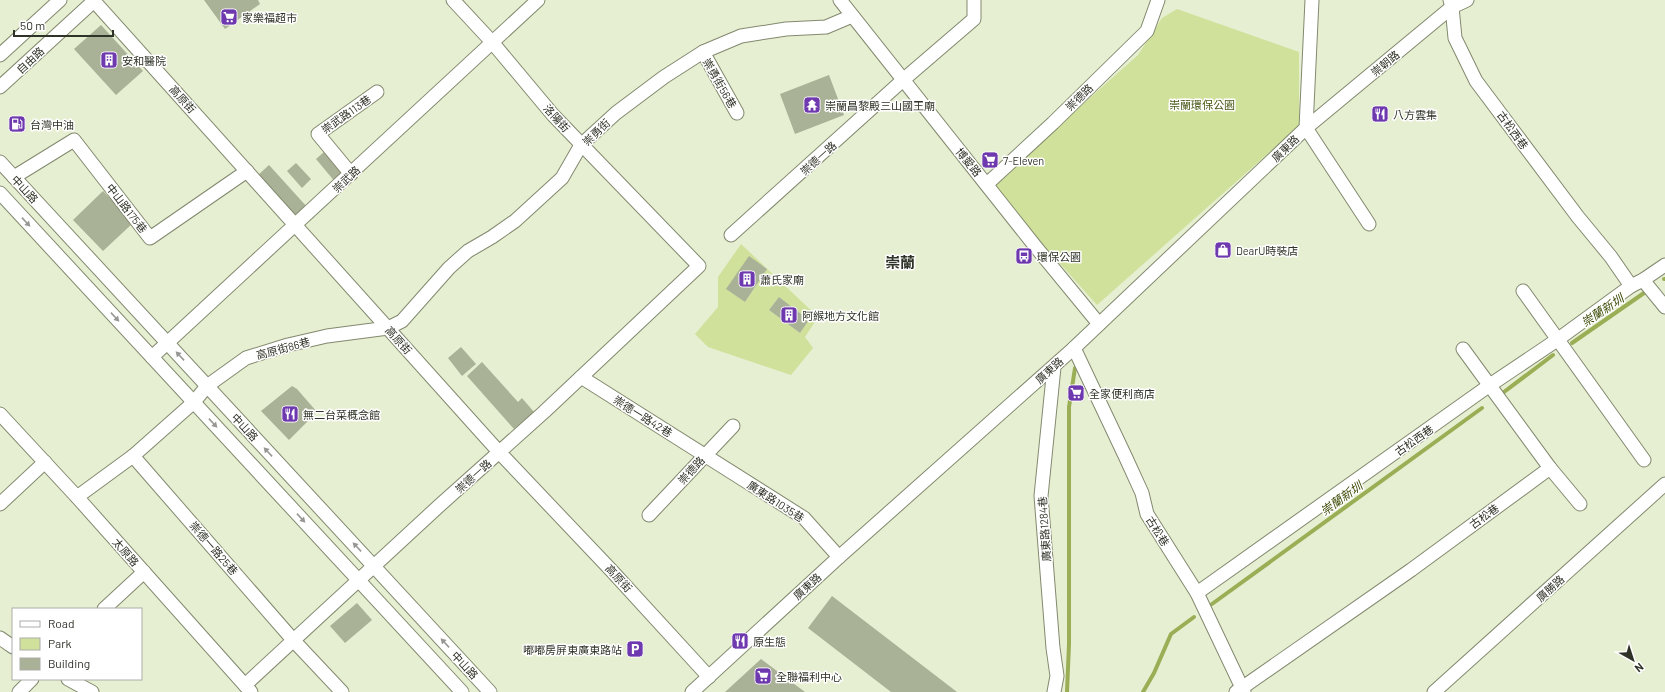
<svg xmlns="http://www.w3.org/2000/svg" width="1665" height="692" font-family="Barlow,'Noto Sans TC',sans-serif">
  <rect width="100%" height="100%" fill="#e6efd1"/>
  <g fill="#cfe19a" fill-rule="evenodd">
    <path d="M1177,9L1299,52V126L1097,305L991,186L1138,55L1162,18Z"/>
    <path d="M741,244L818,317L805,337L813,348L791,375L708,347L695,334L718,307V277ZM749,257L767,269L745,302L727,289ZM779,297L809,320L800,333L769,310Z"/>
  </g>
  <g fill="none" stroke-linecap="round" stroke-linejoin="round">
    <g stroke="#99ae55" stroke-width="4">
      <path d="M1664,279H1665"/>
      <path d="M1572,343L1644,293"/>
      <path d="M1500,395L1553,355"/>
      <path d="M1212,604L1482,408"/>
      <path d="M1067,692L1069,644V407L1075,368"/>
      <path d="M1143,692L1154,673L1171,634L1194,617"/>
    </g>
  </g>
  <g fill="#a9b196">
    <path d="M204,0H258L260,4L225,29Z"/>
    <path d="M101,25L143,71L116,95L74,49Z"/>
    <path d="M829,75L844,115L795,134L780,94Z"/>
    <path d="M324,152L345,175L336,183L316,159Z"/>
    <path d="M296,163L311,179L302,188L287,171Z"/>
    <path d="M269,165L308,208L295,220L256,177Z"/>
    <path d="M103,191L133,223L103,251L73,220Z"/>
    <path d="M749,256L767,269L745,302L726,289Z"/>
    <path d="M779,297L809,320L800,333L769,310Z"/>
    <path d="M461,347L476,364L462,376L448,358Z"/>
    <path d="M482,362L518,402L522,398L534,412L514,429L467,376Z"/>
    <path d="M292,386L297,389L317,412L289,440L261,411Z"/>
    <path d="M832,596L957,692H891L808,628Z"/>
    <path d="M357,603L372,620L345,643L330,626Z"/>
    <path d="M761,659L805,692H725Z"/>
  </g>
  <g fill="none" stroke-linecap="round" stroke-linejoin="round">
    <g stroke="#82896f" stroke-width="15">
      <g id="minor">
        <path d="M93,0L499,452L611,570L709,677"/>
        <path d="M840,0L1035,246L1099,324"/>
        <path d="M1450,0L1452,7L1455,38L1476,81L1578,217L1611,257L1631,286"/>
        <path d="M703,52L737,113"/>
        <path d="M0,55L60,0"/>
        <path d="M0,87L95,0"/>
        <path d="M0,162L490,692"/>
        <path d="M351,174L318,134L377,92"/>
        <path d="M14,177L74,140L150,238L247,171"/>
        <path d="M987,184L1053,123L1147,31L1158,0"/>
        <path d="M0,193L462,692"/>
        <path d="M1369,224L1306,128L1452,7L1467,0"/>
        <path d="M731,235L903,80L974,19V0"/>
        <path d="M1643,280L1665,307"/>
        <path d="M1523,291L1644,460"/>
        <path d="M1074,348L1126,458L1142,493L1147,514L1197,593L1244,692"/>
        <path d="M1463,349L1550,468L1580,504"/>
        <path d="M152,357L538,0"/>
        <path d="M1054,367L1041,496L1053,648L1057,676L1054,692"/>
        <path d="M581,377L804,518L839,557"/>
        <path d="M0,414L77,497L251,692"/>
        <path d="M133,456L294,641L342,692"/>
        <path d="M77,497L133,456L194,402L207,386L246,358L288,345L327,336L388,328L402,321L449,268L468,251L492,237L515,221L562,178L581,145L616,113L664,77L703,52L741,36L786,29L826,27L852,16"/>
        <path d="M0,504L45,462"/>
        <path d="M649,515L733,426"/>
        <path d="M1197,593L1490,385L1557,340L1631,286L1643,280L1665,265"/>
        <path d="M104,609L144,572"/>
        <path d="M0,638L13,647"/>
        <path d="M68,679L92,692"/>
        <path d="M245,685L440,505L544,412L699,266L553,115L492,42L453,0"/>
        <path d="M19,692L32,679"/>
        <path d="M692,692L839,557L1074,348L1306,128L1312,0"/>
        <path d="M1236,692L1411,570L1550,468"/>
        <path d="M1434,692L1665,484"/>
      </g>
    </g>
    <use href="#minor" stroke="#fff" stroke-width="13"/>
  </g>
  <defs><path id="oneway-solid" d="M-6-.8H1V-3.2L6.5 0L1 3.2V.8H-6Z"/></defs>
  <g fill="#979893">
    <use href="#oneway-solid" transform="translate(26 222) rotate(47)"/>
    <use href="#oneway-solid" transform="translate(115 317) rotate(47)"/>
    <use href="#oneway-solid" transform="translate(180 356) rotate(-133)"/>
    <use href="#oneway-solid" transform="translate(213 423) rotate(47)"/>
    <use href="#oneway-solid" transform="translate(268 452) rotate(-133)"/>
    <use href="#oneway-solid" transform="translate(301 518) rotate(47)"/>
    <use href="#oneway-solid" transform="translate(357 547) rotate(-133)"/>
    <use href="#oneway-solid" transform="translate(445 643) rotate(-133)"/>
  </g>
  <defs>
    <g id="supermarket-square" transform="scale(0.9)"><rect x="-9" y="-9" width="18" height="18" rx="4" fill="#6e38ae" stroke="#fff"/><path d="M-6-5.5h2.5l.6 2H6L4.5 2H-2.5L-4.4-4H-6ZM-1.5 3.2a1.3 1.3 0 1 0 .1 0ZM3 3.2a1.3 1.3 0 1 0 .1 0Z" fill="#fff"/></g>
    <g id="building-square" transform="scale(0.9)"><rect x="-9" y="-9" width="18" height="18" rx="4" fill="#6e38ae" stroke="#fff"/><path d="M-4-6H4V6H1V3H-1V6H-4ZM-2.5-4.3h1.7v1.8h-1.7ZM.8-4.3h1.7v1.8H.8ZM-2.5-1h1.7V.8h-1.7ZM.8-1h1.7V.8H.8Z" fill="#fff"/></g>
    <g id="temple-square" transform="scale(0.9)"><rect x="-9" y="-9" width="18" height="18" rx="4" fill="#6e38ae" stroke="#fff"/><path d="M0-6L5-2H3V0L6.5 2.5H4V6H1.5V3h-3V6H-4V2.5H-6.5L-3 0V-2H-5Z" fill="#fff"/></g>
    <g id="restaurant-square" transform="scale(0.9)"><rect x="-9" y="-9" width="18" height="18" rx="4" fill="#6e38ae" stroke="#fff"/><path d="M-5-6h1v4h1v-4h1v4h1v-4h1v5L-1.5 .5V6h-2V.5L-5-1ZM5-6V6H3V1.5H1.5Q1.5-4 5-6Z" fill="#fff"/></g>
    <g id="fuel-square" transform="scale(0.9)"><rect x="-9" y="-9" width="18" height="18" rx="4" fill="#6e38ae" stroke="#fff"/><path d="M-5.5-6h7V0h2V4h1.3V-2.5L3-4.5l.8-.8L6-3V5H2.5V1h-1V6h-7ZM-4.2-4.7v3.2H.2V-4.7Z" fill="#fff"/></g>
    <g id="shop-square" transform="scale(0.9)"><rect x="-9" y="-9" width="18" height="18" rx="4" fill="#6e38ae" stroke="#fff"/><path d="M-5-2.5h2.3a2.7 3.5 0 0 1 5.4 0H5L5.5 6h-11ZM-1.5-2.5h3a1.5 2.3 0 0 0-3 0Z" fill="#fff"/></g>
    <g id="bus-square" transform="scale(0.9)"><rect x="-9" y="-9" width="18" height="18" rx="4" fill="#6e38ae" stroke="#fff"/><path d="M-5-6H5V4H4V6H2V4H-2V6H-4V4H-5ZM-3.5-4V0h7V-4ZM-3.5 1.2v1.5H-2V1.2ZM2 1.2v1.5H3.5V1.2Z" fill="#fff"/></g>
    <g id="parking-square" transform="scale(0.9)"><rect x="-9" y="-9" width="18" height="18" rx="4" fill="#6e38ae" stroke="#fff"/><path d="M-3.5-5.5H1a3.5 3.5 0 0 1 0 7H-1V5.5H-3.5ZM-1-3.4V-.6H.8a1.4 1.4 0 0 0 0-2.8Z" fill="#fff"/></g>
  </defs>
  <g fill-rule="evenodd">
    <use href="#supermarket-square" x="229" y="17"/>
    <use href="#building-square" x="109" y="60"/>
    <use href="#temple-square" x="812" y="105"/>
    <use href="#restaurant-square" x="1380" y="114"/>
    <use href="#fuel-square" x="17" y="124"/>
    <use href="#supermarket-square" x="990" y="160"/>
    <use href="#shop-square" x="1223" y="250"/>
    <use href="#bus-square" x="1024" y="256"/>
    <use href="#building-square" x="747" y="279"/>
    <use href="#building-square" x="789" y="315"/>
    <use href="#supermarket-square" x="1076" y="393"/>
    <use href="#restaurant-square" x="290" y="414"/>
    <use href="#restaurant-square" x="740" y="641"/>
    <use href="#parking-square" x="635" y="649"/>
    <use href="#supermarket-square" x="763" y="676"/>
  </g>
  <g text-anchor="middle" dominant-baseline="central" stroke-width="3" stroke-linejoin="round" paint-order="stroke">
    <g font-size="11" fill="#2f3227" stroke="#fff" text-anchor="start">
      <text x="242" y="17">家樂福超市</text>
      <text x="122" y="60">安和醫院</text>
      <text x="825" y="105">崇蘭昌黎殿三山國王廟</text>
      <text x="1393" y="114">八方雲集</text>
      <text x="30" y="124">台灣中油</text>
      <text x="1003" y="160">7-Eleven</text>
      <text x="1236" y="250">DearU時裝店</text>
      <text x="1037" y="256">環保公園</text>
      <text x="760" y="279">蕭氏家廟</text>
      <text x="802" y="315">阿緱地方文化館</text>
      <text x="1089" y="393">全家便利商店</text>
      <text x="303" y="414">無二台菜概念館</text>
      <text x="753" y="641">原生態</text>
      <text x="622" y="649" text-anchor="end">嘟嘟房屏東廣東路站</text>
      <text x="776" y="676">全聯福利中心</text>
    </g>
    <g font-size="11" fill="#2f3227" stroke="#fff">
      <text transform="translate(30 60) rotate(-43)">自由路</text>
      <text transform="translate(1385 63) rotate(-39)">崇朝路</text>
      <text transform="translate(720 83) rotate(60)">崇勇街56巷</text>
      <text transform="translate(1079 97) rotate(-44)">崇德路</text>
      <text transform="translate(183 99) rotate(48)">高原街</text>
      <text transform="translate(346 114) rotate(-35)">崇武路113巷</text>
      <text transform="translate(557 118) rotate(48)">洛陽街</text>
      <text transform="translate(1513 130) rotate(54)">古松西巷</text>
      <text transform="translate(596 132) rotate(-44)">崇勇街</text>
      <text transform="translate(1285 148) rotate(-44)">廣東路</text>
      <text transform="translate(818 158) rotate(-42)">崇德一路</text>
      <text transform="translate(969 162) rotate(51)">博愛路</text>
      <text transform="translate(346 179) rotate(-43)">崇武路</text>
      <text transform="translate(25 189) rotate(47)">中山路</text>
      <text transform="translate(127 208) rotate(52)">中山路175巷</text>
      <text transform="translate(399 340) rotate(48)">高原街</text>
      <text transform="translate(283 348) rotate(-15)">高原街86巷</text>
      <text transform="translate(1049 370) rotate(-42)">廣東路</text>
      <text transform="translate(643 416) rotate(32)">崇德一路42巷</text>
      <text transform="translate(245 427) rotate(47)">中山路</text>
      <text transform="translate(1414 440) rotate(-35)">古松西巷</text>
      <text transform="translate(691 470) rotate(-47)">崇德路</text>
      <text transform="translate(473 476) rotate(-42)">崇德一路</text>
      <text transform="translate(776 501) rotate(33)">廣東路1035巷</text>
      <text transform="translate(1484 516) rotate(-36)">古松巷</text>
      <text transform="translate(1044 529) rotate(-94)">廣東路1284巷</text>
      <text transform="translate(1158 531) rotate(58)">古松巷</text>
      <text transform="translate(214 548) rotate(49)">崇德一路25巷</text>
      <text transform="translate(126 552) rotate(49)">太原路</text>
      <text transform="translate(619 578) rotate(47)">高原街</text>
      <text transform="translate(807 586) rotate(-42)">廣東路</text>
      <text transform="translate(1550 588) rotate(-42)">廣勝路</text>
      <text transform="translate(465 665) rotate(47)">中山路</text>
    </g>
    <g font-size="11" fill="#485615" stroke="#fff">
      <text x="1202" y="104">崇蘭環保公園</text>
    </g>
    <g font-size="12" font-style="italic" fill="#3e4b06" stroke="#fff">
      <text transform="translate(1602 310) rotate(-34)">崇蘭新圳</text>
      <text transform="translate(1341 498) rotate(-36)">崇蘭新圳</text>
    </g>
    <g font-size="15" font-weight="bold" fill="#2f3227" stroke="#fff">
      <text x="900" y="262">崇蘭</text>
    </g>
  </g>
  <rect x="12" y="608" width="130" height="72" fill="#ffffff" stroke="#acada9"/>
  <rect x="20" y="621" width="20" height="6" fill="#ffffff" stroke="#acada9"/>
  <text x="48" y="628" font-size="12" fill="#2f3227">Road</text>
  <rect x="20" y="638" width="20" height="12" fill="#cfe19a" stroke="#acada9"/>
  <text x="48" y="648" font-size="12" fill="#2f3227">Park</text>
  <rect x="20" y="658" width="20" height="12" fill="#a9b196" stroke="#acada9"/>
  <text x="48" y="668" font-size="12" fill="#2f3227">Building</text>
  <g transform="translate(1633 660) rotate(141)" stroke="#ffffff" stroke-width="3" paint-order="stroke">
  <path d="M0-3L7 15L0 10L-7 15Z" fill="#2f3227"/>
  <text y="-6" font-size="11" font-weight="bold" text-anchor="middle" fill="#2f3227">N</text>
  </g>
  <path d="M14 30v6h99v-6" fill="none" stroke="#2f3227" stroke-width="2"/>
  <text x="20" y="30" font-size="12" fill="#2f3227" stroke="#ffffff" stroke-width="3" paint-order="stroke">50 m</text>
</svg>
